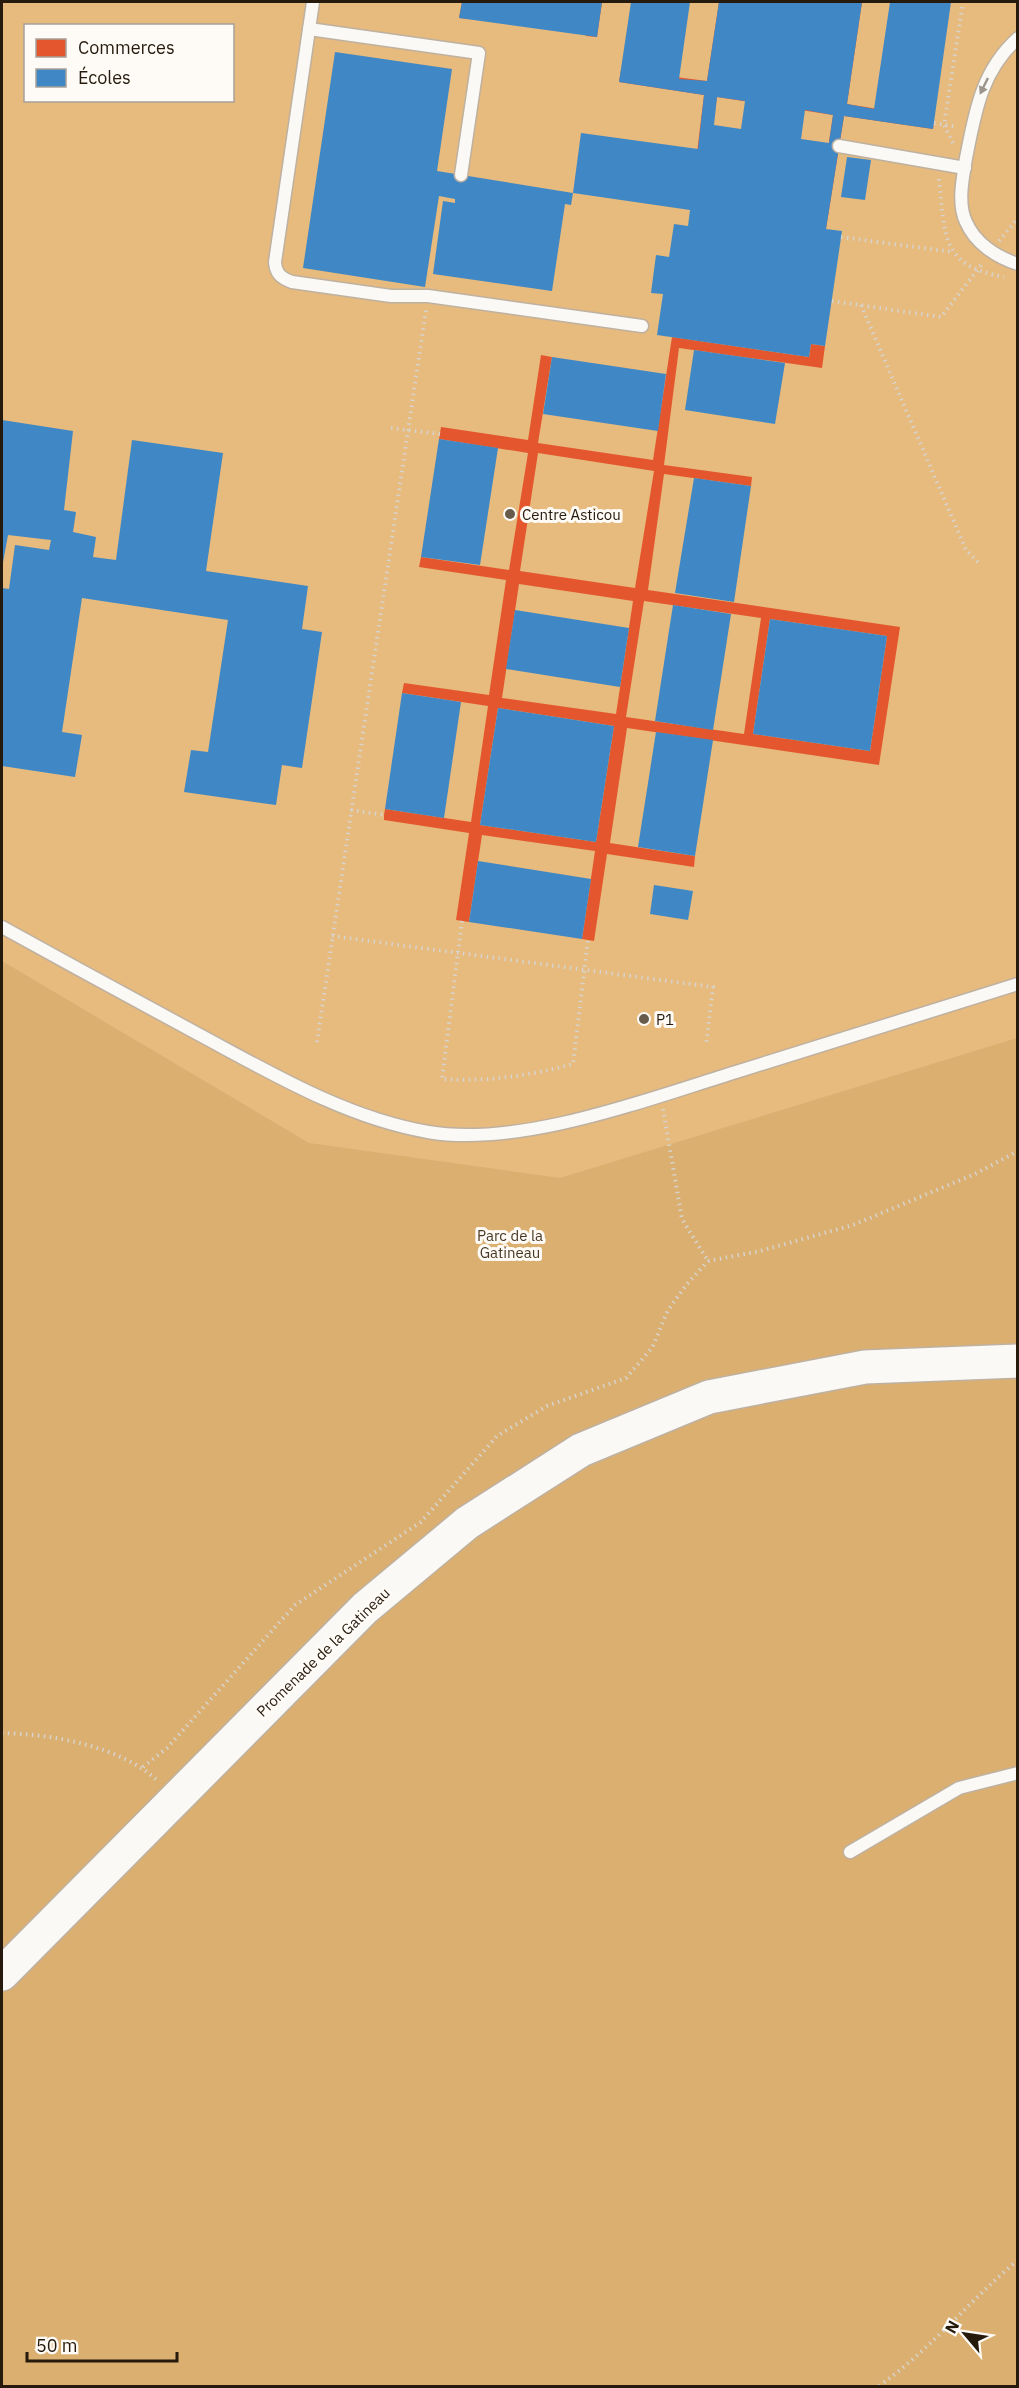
<svg xmlns="http://www.w3.org/2000/svg" width="1019" height="2388" font-family="'IBM Plex Sans',sans-serif">
  <rect width="100%" height="100%" fill="#e5d4bf"/>
  <path fill="#e7ba7d" fill-rule="evenodd" d="M2,2H1017V2386H2ZM26,26H232V100H26Z"/>
  <path fill="#dbaf70" d="M2,961L309,1143L560,1178L1017,1038V2386H2Z"/>
  <g fill="#e4572e" fill-rule="evenodd">
    <path d="M462,2H473L470,19L459,18Z"/>
    <path d="M591,2H602L597,37L586,36Z"/>
    <path d="M719,2H730L718,85L835,102L850,2H862L847,104L934,118L933,129L844,116L826,229L816,228L833,115L717,97L701,212L690,210L704,95L619,82L621,70L707,81Z"/>
    <path d="M672,337L809,357L811,344L825,346L822,368L679,348L664,465L752,477L751,486L664,474L648,590L900,627L879,765L627,728L610,843L695,856L694,867L607,854L594,941L582,939L595,851L482,835L469,922L456,920L469,833L384,820V815L385,809L471,822L488,706L402,693L404,683L489,695L506,580L419,567L421,557L509,570L528,453L439,439L441,427L528,440L541,355L552,357L538,443L653,460ZM538,453L654,471L635,588L520,571ZM519,584L633,601L616,714L502,698ZM644,601L761,618L744,734L626,717ZM770,619L887,636L870,751L753,734ZM498,708L614,726L596,842L480,825Z"/>
  </g>
  <g fill="#3f88c5" fill-rule="evenodd">
    <path d="M462,2H602L597,37L459,18Z"/>
    <path d="M631,2H690L679,79L707,81L719,2H862L847,104L874,109L890,2H951L933,129L844,116L826,229L842,231L825,346L811,344L809,357L657,335L663,294L651,293L656,255L669,257L674,224L688,226L690,210L573,193L581,133L698,149L704,95L619,82ZM717,97L745,101L741,129L714,125ZM805,110L833,115L829,143L801,139Z"/>
    <path d="M335,52L452,69L437,171L573,193L571,205L565,204L552,291L433,274L443,201L455,203V199L439,196L425,287L303,268Z"/>
    <path d="M847,157L871,160L865,200L841,197Z"/>
    <path d="M694,350L785,363L775,424L685,410Z"/>
    <path d="M552,357L666,374L658,431L543,414Z"/>
    <path d="M2,420L73,431L64,510L76,512L73,532L96,537L93,557L116,560L132,440L223,453L206,571L308,586L302,629L322,632L302,768L282,765L276,805L184,792L191,750L208,752L228,620L82,598L62,732L82,735L75,777L2,766V588L9,589L15,545L49,550L51,540L8,535L2,568Z"/>
    <path d="M439,439L498,448L480,565L421,557Z"/>
    <path d="M694,478L751,486L734,602L675,593Z"/>
    <path d="M673,605L731,614L713,730L655,721Z"/>
    <path d="M515,610L629,628L620,687L506,669Z"/>
    <path d="M770,619L887,636L870,751L753,734Z"/>
    <path d="M402,693L461,702L444,818L385,809Z"/>
    <path d="M498,708L614,726L596,842L480,825Z"/>
    <path d="M656,732L713,740L695,856L638,847Z"/>
    <path d="M478,861L591,879L582,939L469,922Z"/>
    <path d="M654,885L693,891L688,920L650,914Z"/>
  </g>
  <g fill="none" stroke-linecap="round" stroke-linejoin="round">
    <g stroke="#beb1a1" stroke-width="15">
      <g id="lane">
        <path d="M313,2L275,262C276,274 281,278 292,282L391,296H428L642,326"/>
        <path d="M309,29L479,53L461,175"/>
        <path d="M1018,38C981,71 975,113 966,158C963,177 957,203 966,222C975,243 996,257 1018,264"/>
        <path d="M839,146L965,168"/>
        <path d="M2,927C67,963 133,999 198,1034C271,1073 346,1118 428,1132C520,1148 648,1099 736,1072C830,1042 924,1013 1018,984"/>
        <path d="M850,1852L959,1788L1018,1773"/>
      </g>
    </g>
    <g stroke="#beb1a1" stroke-width="36">
      <path id="secondary" d="M2,1974L365,1608L467,1523L581,1450L709,1397L865,1367L1018,1361"/>
    </g>
    <g stroke="#d8d3cd" stroke-width="4" stroke-dasharray="1.5 4.5" stroke-linecap="butt">
      <path d="M934,123L957,127"/>
      <path d="M953,143L944,125L963,2"/>
      <path d="M939,179C945,234 940,266 1004,277"/>
      <path d="M841,237L953,252"/>
      <path d="M999,241L1018,218"/>
      <path d="M832,301L941,317L982,264"/>
      <path d="M861,305L966,550L978,562"/>
      <path d="M391,428L440,434"/>
      <path d="M351,810L384,815"/>
      <path d="M462,921L442,1079C487,1082 529,1076 573,1064L588,940"/>
      <path d="M332,936L713,987L706,1046"/>
      <path d="M317,1042L426,310"/>
      <path d="M663,1109L682,1219L708,1261"/>
      <path d="M708,1261L760,1251L853,1225L975,1174L1018,1151"/>
      <path d="M2,1733C52,1734 120,1746 158,1781"/>
      <path d="M143,1767L167,1748L295,1605L421,1522L497,1436L547,1406L626,1378L652,1348L668,1310L687,1284L708,1261"/>
      <path d="M879,2386C930,2350 970,2300 1018,2260"/>
    </g>
    <use href="#lane" stroke="#fbf9f5" stroke-width="12"/>
    <use href="#secondary" stroke="#fbf9f5" stroke-width="33"/>
  </g>
  <defs><path id="oneway-solid" d="M-6-.8H1V-3.2L6.5 0L1 3.2V.8H-6Z" transform="scale(1.5)"/></defs>
  <use fill="#9b958c" href="#oneway-solid" transform="translate(984 86) rotate(116)"/>
  <g fill="#685b4b" stroke="#fefbf7" stroke-width="2">
    <circle cx="510" cy="514" r="6"/>
    <circle cx="644" cy="1019" r="6"/>
  </g>
  <g text-anchor="middle" dominant-baseline="central" stroke-width="6" stroke-linejoin="round" paint-order="stroke">
    <g font-size="15" fill="#251a0c" stroke="#fefbf7" text-anchor="start">
      <text x="522" y="514">Centre Asticou</text>
      <text x="656" y="1019">P1</text>
    </g>
    <g font-size="15" fill="#493925" stroke="#fefbf7">
      <text x="510" y="1235">Parc de la<tspan x="510" dy="17">Gatineau</tspan></text>
    </g>
    <g font-size="15" fill="#251a0c" stroke="#fefbf7">
      <text transform="translate(323 1652) rotate(-44)">Promenade de la Gatineau</text>
    </g>
  </g>
  <rect width="1019" height="2388" fill="none" stroke="#251a0c" stroke-width="6"/>
  <rect x="24" y="24" width="210" height="78" fill="#fefbf7" stroke="#a7a199" stroke-width="1.5"/>
  <rect x="36" y="39" width="30" height="18" fill="#e4572e" stroke="#a7a199" stroke-width="1.5"/>
  <text x="78" y="54" font-size="18" fill="#251a0c">Commerces</text>
  <rect x="36" y="69" width="30" height="18" fill="#3f88c5" stroke="#a7a199" stroke-width="1.5"/>
  <text x="78" y="84" font-size="18" fill="#251a0c">Écoles</text>
  <g transform="translate(965 2334) rotate(299)" stroke="#fefbf7" stroke-width="4.5" paint-order="stroke">
  <path d="M0-4.5L10 22L0 15L-10 22Z" fill="#251a0c"/>
  <text y="-9" font-size="16" font-weight="bold" text-anchor="middle" fill="#251a0c">N</text>
  </g>
  <path d="M27 2352v9h150v-9" fill="none" stroke="#251a0c" stroke-width="3"/>
  <text x="36" y="2352" font-size="18" fill="#251a0c" stroke="#fefbf7" stroke-width="4.5" paint-order="stroke">50 m</text>
</svg>
